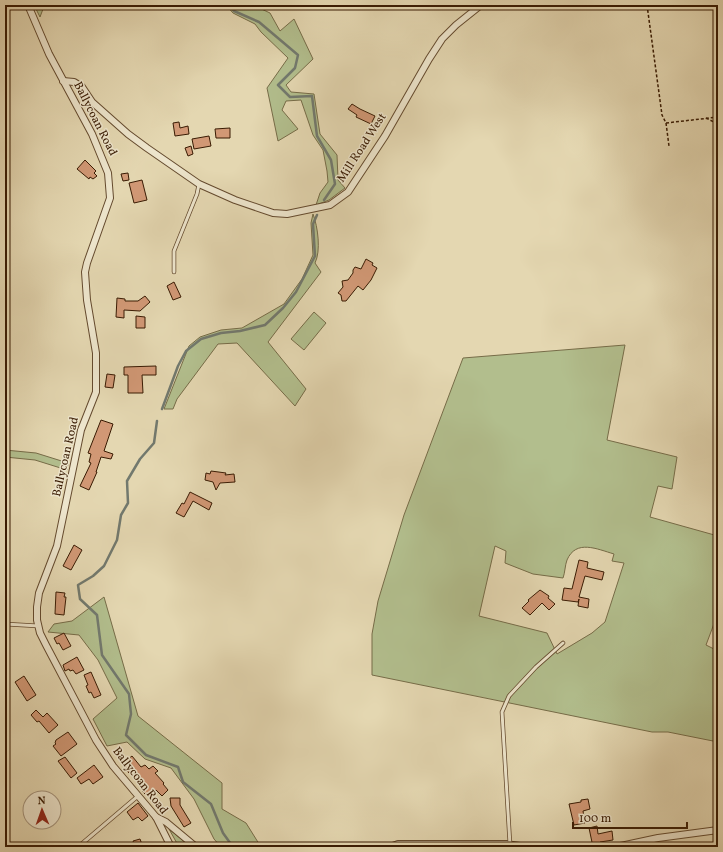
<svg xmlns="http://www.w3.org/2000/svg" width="723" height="852" font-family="Vollkorn,serif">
  <rect width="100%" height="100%" fill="#e4d7b1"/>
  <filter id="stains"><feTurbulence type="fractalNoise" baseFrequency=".005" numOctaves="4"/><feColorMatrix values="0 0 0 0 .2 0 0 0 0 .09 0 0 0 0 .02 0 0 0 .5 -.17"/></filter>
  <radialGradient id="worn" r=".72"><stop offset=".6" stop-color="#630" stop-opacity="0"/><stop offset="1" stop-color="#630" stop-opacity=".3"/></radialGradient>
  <g fill="#b2be8d" stroke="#766c48" fill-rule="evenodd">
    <path d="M34,5H43V9L40,17Z"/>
    <path d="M226,5H253L270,13L280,31L294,19L313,59L286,85L291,92L314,94L320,134L337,155L338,180L345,188L329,200L316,205L320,193L328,182L327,171L323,150L313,135L301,100L286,101L282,110L298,129L278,141L267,88L288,58L261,32L255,24L233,13Z"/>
    <path d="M313,214C318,227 321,251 315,263L321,272L268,342L306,389L295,406L237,343L218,344L177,399L173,409H164L189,346L200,337L221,330L242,328L284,304L302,279L313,255L311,223Z"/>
    <path d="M314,312L326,323L304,350L291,339Z"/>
    <path d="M625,345L607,440L677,457L672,489L658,486L650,517L718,536V613L706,645L718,651V742L668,732H652L372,675V634L378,601L404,515L463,358ZM495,546L506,551L505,563L533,574L563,578C565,573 565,565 567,560C576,539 597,549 614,554L612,561L624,563L605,622L592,633L557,654L547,633L479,616Z"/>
    <path d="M5,450L36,453L68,463L67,470L35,460L5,457Z"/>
    <path d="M104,597L138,716L222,783V809L246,823L261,847H221L214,839L194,799L171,768L145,759L127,742L107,746L93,719L117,698L98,660L79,635L48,632L54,624L72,621Z"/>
    <path d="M169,829L191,847H179Z"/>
  </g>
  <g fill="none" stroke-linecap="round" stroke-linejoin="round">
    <g stroke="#72796e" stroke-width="2.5">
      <path d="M229,5L234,11L259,22L298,55L295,68L278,85L290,97L312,96L317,136L331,160L335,184L324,200"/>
      <path d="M162,409L178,366L186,351L201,339L221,333L240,331L265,325L283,308L296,292L315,256L313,224L317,215"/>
      <path d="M157,421L154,443L140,459L127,481L128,503L121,515L117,540L104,566L93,576L78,585L80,599L97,615L102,655L129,694L131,714L126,735L146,755L178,767L183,782L211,804L223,833L233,847"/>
    </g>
  </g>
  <g fill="#d19875" stroke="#391b03">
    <path d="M352,104L360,109L375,116L371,124L356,117L357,115L348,109Z"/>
    <path d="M179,122L180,128L188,126L189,134L175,136L173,123Z"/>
    <path d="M230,128V138H216L215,129Z"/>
    <path d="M209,136L211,146L194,149L192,139Z"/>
    <path d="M191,146L193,154L188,156L185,148Z"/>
    <path d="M85,160L96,171L94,173L97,176L93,179L90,177L89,179L77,169Z"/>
    <path d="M128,173L129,180L123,181L121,174Z"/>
    <path d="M142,180L147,200L134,203L129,183Z"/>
    <path d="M366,259L373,263L372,265L377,268L371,280L363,290L358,286L346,301H342L341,295L338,293L343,287L342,281L348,280L353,273V270L355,267L361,269Z"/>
    <path d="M174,282L181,297L173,300L167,286Z"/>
    <path d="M145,296L150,302L140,311L124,310V318L116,317L117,298L125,299V301H138Z"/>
    <path d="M136,316L145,317V328H136Z"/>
    <path d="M156,366V375H142L143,393H128V375H124V367Z"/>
    <path d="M107,374L115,375L113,388L105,387Z"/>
    <path d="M101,420L113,424L104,451L113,454L111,459L101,457L96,472H97L89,490L80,486L91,463L89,462L91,454L88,453Z"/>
    <path d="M211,471L226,473L225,475L234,474L235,482L220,483L216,490L213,482L205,480L206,473L210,474Z"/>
    <path d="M190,492L212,503L209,510L193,501L184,517L176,513L182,503L184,504Z"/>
    <path d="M74,545L82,550L71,570L63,566Z"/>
    <path d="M579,560L588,562L587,568L604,572L602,580L585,576L579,597L589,599L588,608L578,606L579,599L578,602L562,600L564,588L572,589Z"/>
    <path d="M540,590L549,596L548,598L555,604L549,610L542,603L530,615L522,608L529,601L528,600Z"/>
    <path d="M56,592L65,593L64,597H66L64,615L55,614Z"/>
    <path d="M64,633L71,646L63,650L59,643L57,644L54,638Z"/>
    <path d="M77,657L84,670L76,674L73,670L70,671L69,669L65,671L63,665Z"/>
    <path d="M91,672L101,695L94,698L91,692L89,693L86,686L88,685L84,675Z"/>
    <path d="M24,676L36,695L27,701L15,682Z"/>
    <path d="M36,710L43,717L47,713L58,725L49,733L39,721L37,722L31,715Z"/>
    <path d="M68,732L77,744L61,756L53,746L56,744L55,743L56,740Z"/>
    <path d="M132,756L141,767L145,765L149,769L153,766L158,771L155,773L164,783L163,784L168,790L162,796L156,790L148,797L142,791L146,787L133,771L129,773L122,764Z"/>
    <path d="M65,757L77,773L71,778L58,761Z"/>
    <path d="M94,765L103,777L93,784L89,779L81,784L77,778Z"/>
    <path d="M170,798H180V805L191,823L184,827L171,806Z"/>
    <path d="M588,799L590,809L583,811L585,823L574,825L569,804L581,802V800Z"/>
    <path d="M138,803L148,816L142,821L138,817L133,820L127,812Z"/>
    <path d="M597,826L598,834L612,831L613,840L600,842V845L593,847L589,828Z"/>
    <path d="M140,839L143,847H135L133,841Z"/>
  </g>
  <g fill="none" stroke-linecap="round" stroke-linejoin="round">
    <g stroke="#644a2e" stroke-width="4.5">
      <g id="lane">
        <path d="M174,272V251L197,194L199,184"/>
        <path d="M5,624L39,626"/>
        <path d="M510,845L502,712L509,696L536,667L563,643"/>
        <path d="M78,847L138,796"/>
      </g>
    </g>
    <g stroke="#644a2e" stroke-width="8">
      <g id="street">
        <path d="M28,5L49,54L92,134L108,173L110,198L87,263L85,272L87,300L96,353V392L81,430L57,546L39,593L37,607V620L40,633L46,645L96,740L113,766L156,817L171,847"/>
        <path d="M63,81L74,82L82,87L92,102L128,134L147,148L199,184L235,200L273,213L287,214L330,205L348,192L385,136L429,59L442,39L456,25L481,5"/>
        <path d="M156,817L166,822L196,847"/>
        <path d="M390,847L398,844H506L527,847"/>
        <path d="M616,847L658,838L718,830"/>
      </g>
    </g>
    <g stroke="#391b03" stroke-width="1.5" stroke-dasharray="3 2" stroke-linecap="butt">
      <path d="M647,5L662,115L666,123L718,117"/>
      <path d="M706,118L718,124"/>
      <path d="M666,123L669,146"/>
    </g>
    <use href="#lane" stroke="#ede5cc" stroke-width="3"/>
    <use href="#street" stroke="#ede5cc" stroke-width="6"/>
  </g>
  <g text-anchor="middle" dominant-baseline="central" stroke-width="3" stroke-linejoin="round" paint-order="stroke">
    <g font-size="12" fill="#391b03" stroke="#ede5cc">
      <text transform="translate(95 119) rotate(63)">Ballycoan Road</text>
      <text transform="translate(362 148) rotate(-57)">Mill Road West</text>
      <text transform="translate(66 457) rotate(-77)">Ballycoan Road</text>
      <text transform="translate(140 781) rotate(52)">Ballycoan Road</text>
    </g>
  </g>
  <rect width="723" height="852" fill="none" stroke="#e4d7b1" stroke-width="20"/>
  <rect x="6" y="6" width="711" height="840" fill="none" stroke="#391b03" stroke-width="2"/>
  <rect x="10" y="10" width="703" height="832" fill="none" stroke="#391b03"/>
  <g transform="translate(42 810) rotate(358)"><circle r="19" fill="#ede5cc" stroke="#a5947c"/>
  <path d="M0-3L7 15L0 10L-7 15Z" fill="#8f2418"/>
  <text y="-6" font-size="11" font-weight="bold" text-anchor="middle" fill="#391b03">N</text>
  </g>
  <path d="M573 822v6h114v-6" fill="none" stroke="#391b03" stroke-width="2"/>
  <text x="579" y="822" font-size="12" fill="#391b03" stroke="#ede5cc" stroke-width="3" paint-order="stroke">100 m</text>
  <rect width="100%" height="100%" filter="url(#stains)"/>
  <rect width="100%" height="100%" fill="url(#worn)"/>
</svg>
